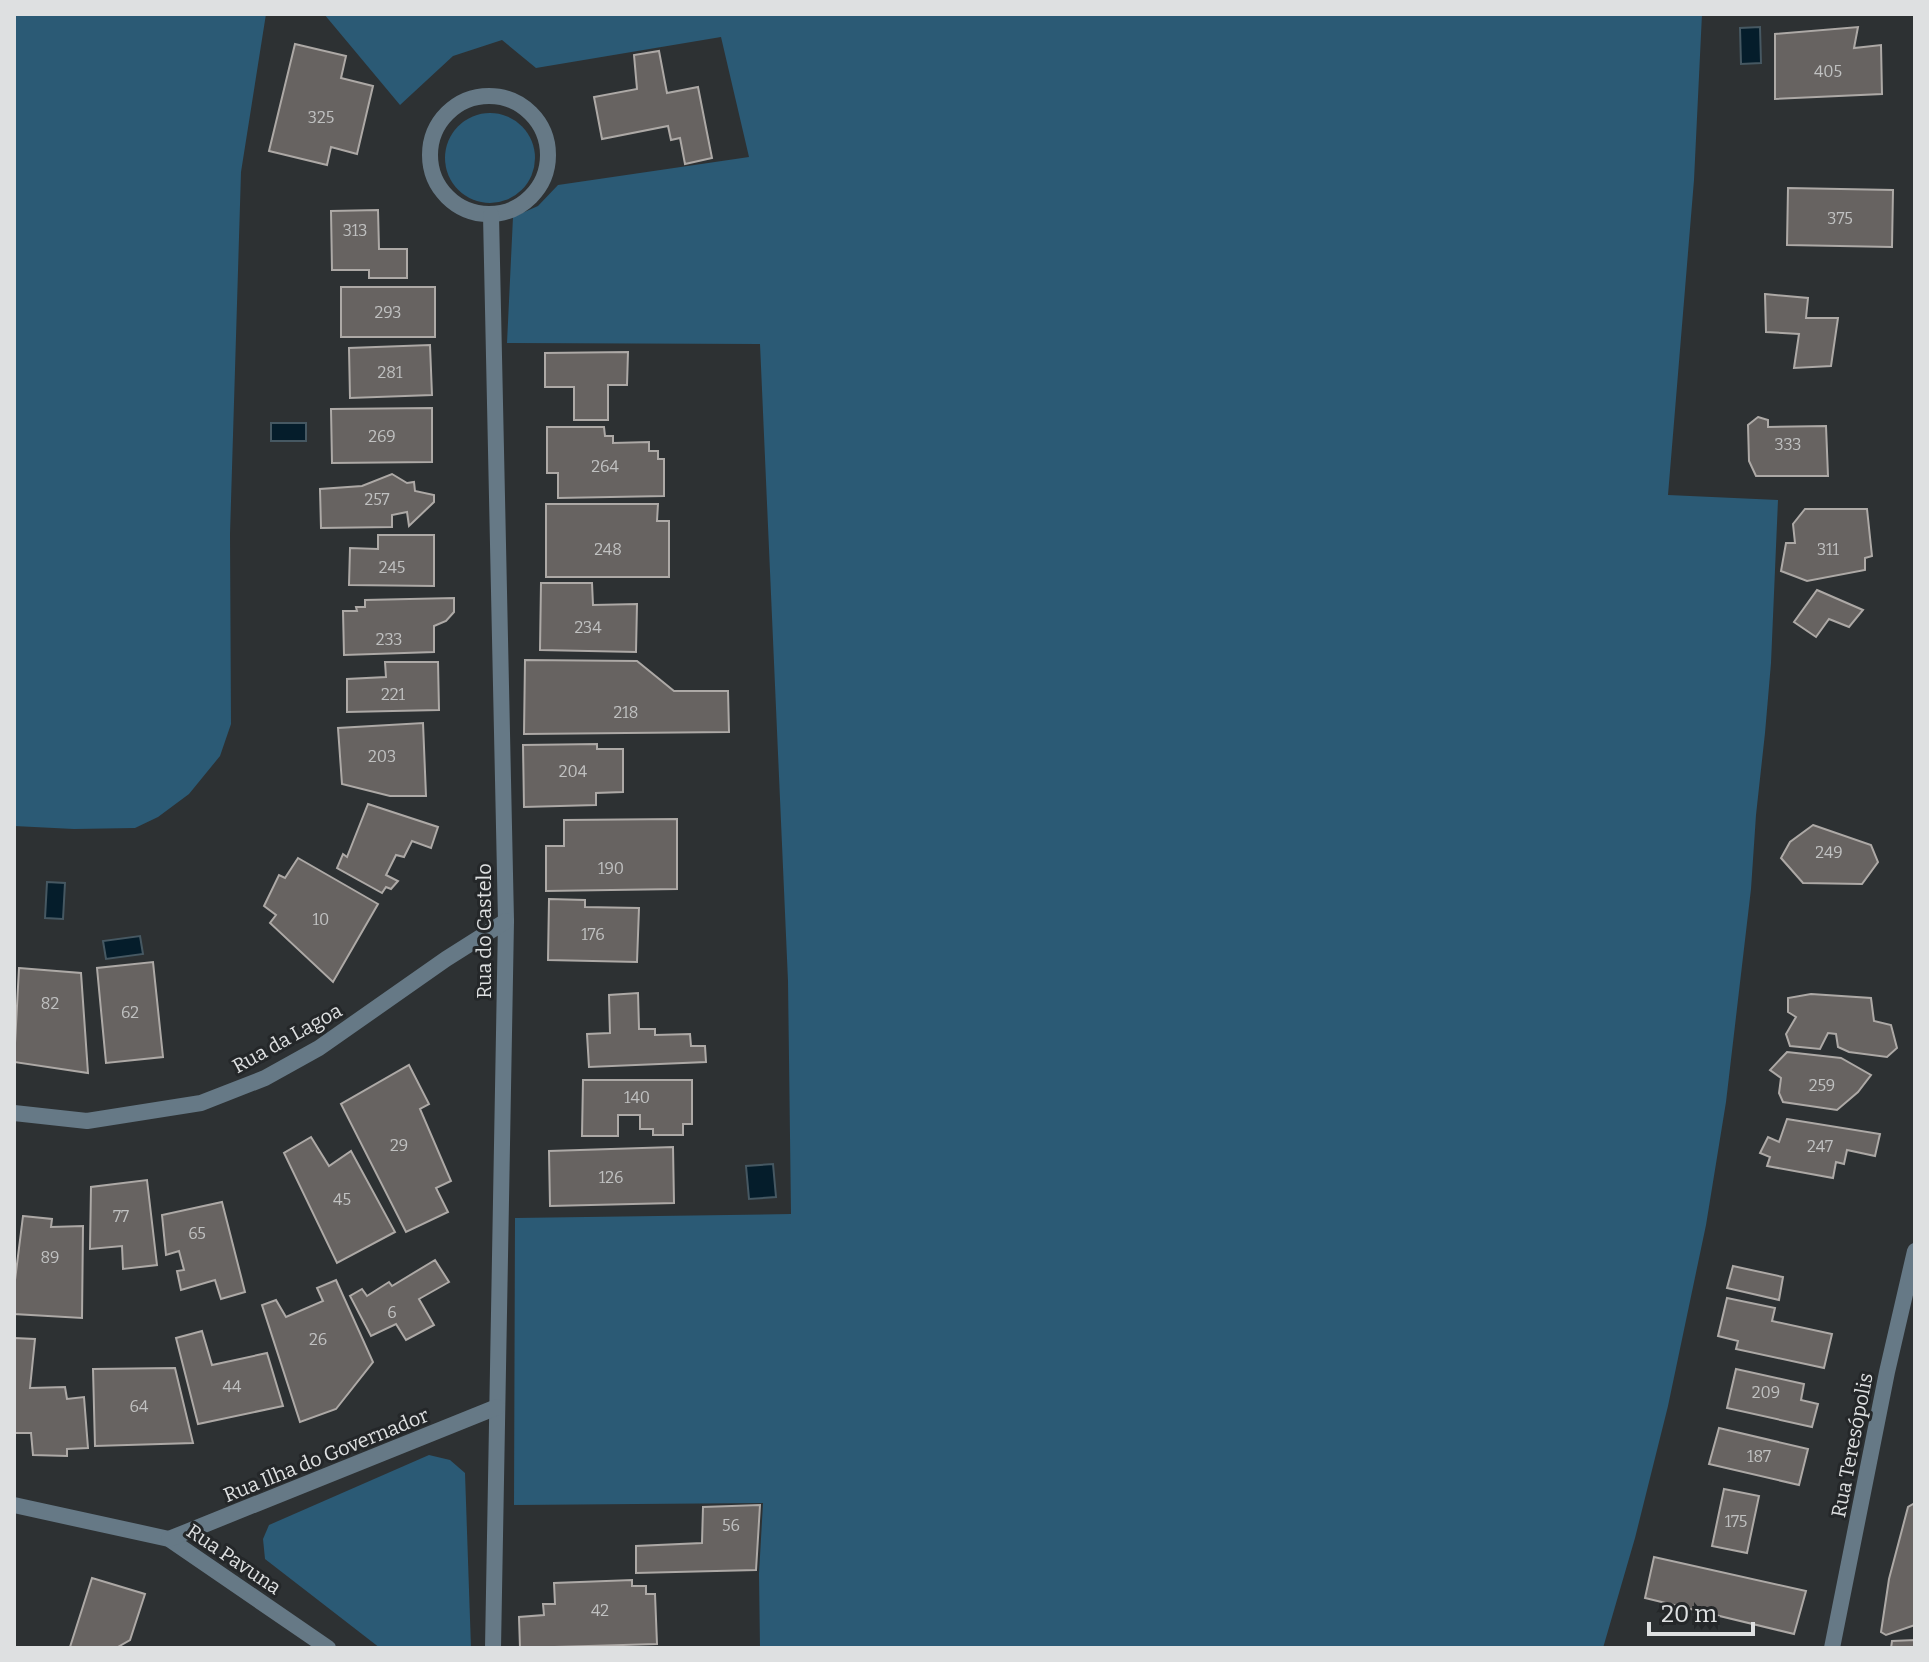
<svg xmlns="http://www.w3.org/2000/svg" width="1929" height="1662" font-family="Bitter,serif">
  <rect width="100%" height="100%" fill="#2d3133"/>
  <g fill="#2b5a75">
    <path d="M14,14H266L241,172L230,534L231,724L220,756L189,794L158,817L135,828L74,829L14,826Z"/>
    <path d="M324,14H1702L1694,180L1668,495L1778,500L1771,663L1765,733L1756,815L1751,889L1726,1102L1706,1225L1668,1406L1635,1538L1603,1648H760L759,1574L763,1503L514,1505L515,1218L791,1214L788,981L760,344L507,343L513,217L538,206L558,185L749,157L721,37L536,68L502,40L453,56L400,105Z"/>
    <circle cx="490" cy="158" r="45"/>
    <path d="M429,1455L450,1460L465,1473L471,1648H380L265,1559L263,1539L269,1525Z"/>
  </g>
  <g fill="#051d2b" stroke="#465862" stroke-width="2">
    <path d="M1760,27L1761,63L1741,64L1740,28Z"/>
    <rect x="271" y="423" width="35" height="18"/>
    <path d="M47,882L65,883L63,919L45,918Z"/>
    <path d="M140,936L143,954L106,959L103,941Z"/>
    <path d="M773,1164L776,1197L749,1199L746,1166Z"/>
  </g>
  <g fill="#676361" stroke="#ada9a6" stroke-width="2">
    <path d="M1858,27L1854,48L1881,45L1882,94L1775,99V34Z"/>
    <path d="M295,44L346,56L341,78L373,86L357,154L331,147L327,165L269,151Z"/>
    <path d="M659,51L667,93L698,87L712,158L685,164L680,138L671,140L668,126L602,139L594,97L637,89L634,55Z"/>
    <path d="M1788,188L1893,190L1892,247L1787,245Z"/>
    <path d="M378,210L379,249H407V278H369V270H332L331,211Z"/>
    <rect x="341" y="287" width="94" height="50"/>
    <path d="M1765,294L1808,298L1806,318H1838L1831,366L1794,368L1799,334L1766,332Z"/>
    <path d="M430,345L432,395L350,398L349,348Z"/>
    <path d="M628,352L627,385H608V420H574V387H545V353Z"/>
    <path d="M432,408V462L332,463L331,409Z"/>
    <path d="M1758,417L1768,420V427L1826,426L1828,476H1756L1749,461L1748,425Z"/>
    <path d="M547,427H604L605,436H613V443L649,442V451H658V459H664V496L558,498V473H547Z"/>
    <path d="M392,474L407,483L414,482L415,491L434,495V502L409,526L407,512L392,515V527L321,528L320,489L362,486Z"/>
    <path d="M546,504H658L657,521H669V577H546Z"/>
    <path d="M1805,509H1867L1872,556L1865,558V570L1807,581L1781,571L1786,543H1795L1793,524Z"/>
    <path d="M378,535H434V586L349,585L350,548L378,549Z"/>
    <path d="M541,583H592L593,605L637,604L636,652L540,650Z"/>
    <path d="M1817,590L1863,610L1849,627L1829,619L1816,637L1794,622Z"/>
    <path d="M454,598V612L446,621L434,626V652L344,655L343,611H357L356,607H365V600Z"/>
    <path d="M525,660L637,661L674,691H728L729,732L524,734Z"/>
    <path d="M385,662H438L439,710L347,712V679L386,677Z"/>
    <path d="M423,723L426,796H390L342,784L338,728Z"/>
    <path d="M597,744V749H623V792L596,793V805L524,807L523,745Z"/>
    <path d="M368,804L438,827L431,848L412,841L404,857L396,855L386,875L398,881L391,889L386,887L382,893L337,868L343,854L347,857Z"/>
    <path d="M677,819V889L546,891V846H564V820Z"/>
    <path d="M1813,825L1871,845L1878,862L1862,884L1803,883L1781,858L1790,842Z"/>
    <path d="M298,858L378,904L333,982L270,923L276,915L264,906L279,875L285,878Z"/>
    <path d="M549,899L585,900V907L639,908L637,962L548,960Z"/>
    <path d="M153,962L163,1057L106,1063L97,968Z"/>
    <path d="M19,968L81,973L88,1073L14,1062Z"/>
    <path d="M638,993L639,1029H655V1035L690,1034L691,1046H705L706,1062L589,1067L587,1034L610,1033L609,995Z"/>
    <path d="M1811,994L1871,998L1874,1021L1891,1025L1897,1048L1887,1057L1849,1052L1838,1047L1836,1034L1828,1033L1820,1049L1790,1046L1786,1034L1796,1017L1788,1012V998Z"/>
    <path d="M1787,1052L1841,1058L1871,1075L1858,1092L1837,1110L1783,1102L1779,1093L1781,1078L1770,1070Z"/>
    <path d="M409,1065L429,1104L420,1109L451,1181L436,1188L448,1212L406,1232L341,1104Z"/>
    <path d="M583,1080H692V1124H683V1135H653V1129H640V1115H618V1136H582Z"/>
    <path d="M1787,1119L1880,1134L1875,1156L1847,1150L1844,1164L1836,1162L1833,1178L1767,1166L1770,1157L1760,1153L1768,1137L1779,1142Z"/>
    <path d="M311,1137L329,1166L351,1151L395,1232L337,1263L284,1153Z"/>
    <path d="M673,1147L674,1203L550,1206L549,1151Z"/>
    <path d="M147,1180L157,1265L123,1269L122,1246L90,1249L91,1187Z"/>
    <path d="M222,1202L245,1292L221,1299L215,1280L181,1290L177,1271L184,1270L179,1251L166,1255L162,1215Z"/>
    <path d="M23,1216L52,1219L51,1227L83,1226L82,1318L14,1314V1288Z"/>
    <path d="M435,1260L449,1282L419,1299L434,1325L406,1340L396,1324L371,1336L350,1296L362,1289L367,1296L389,1282L392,1286Z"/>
    <path d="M1733,1266L1783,1277L1779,1300L1727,1288Z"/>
    <path d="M336,1280L373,1362L336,1409L300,1422L262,1305L276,1300L286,1317L323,1301L317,1288Z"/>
    <path d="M1727,1298L1775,1308L1772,1321L1832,1334L1824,1368L1736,1349L1738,1341L1718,1336Z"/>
    <path d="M202,1331L212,1365L267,1353L283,1406L198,1424L176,1338Z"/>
    <path d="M14,1338L35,1339L30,1388L65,1387L67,1399L84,1397L88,1448L67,1449V1456L33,1455L31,1433H14Z"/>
    <path d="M175,1368L193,1443L95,1446L93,1369Z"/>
    <path d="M1736,1369L1804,1384L1801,1400L1818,1404L1812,1427L1727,1408Z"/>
    <path d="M1719,1428L1808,1449L1799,1485L1709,1464Z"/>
    <path d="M1724,1489L1759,1496L1747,1553L1712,1546Z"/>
    <path d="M1915,1503V1625L1886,1635L1881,1632L1889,1579L1908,1507Z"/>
    <path d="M760,1505L756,1570L636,1573V1546L702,1543L703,1507Z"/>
    <path d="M1654,1557L1806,1591L1794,1634L1645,1598Z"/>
    <path d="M92,1578L145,1594L130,1640L116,1648L70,1647Z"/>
    <path d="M632,1580V1586H646V1594H655L657,1644L520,1648L519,1617L544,1615L543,1604H555L554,1583Z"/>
    <path d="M1915,1640V1648H1891L1892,1641Z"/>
  </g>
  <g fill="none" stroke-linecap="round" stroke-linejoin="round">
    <g stroke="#667986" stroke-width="16">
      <circle cx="489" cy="155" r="59"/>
      <path d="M491,215L506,921L493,1648"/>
      <path d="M14,1113L87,1121L201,1103L265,1078L319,1048L446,959L506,921"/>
      <path d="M14,1505L169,1539L328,1648"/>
      <path d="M169,1539L497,1407"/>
      <path d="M1832,1648L1887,1372L1915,1251"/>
    </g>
  </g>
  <g text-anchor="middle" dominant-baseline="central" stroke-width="6" stroke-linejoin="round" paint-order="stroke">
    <g font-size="16" fill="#c0c1c1">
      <text x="1828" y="71">405</text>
      <text x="321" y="117">325</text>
      <text x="1840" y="218">375</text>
      <text x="355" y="230">313</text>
      <text x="388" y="312">293</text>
      <text x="390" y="372">281</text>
      <text x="382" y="436">269</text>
      <text x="1788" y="444">333</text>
      <text x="605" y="466">264</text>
      <text x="377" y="499">257</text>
      <text x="608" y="549">248</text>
      <text x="1828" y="549">311</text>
      <text x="392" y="567">245</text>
      <text x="588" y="627">234</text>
      <text x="389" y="639">233</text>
      <text x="393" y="694">221</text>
      <text x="626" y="712">218</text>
      <text x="382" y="756">203</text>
      <text x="573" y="771">204</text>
      <text x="1829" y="852">249</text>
      <text x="611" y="868">190</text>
      <text x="321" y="919">10</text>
      <text x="593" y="934">176</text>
      <text x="50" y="1003">82</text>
      <text x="130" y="1012">62</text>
      <text x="1822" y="1085">259</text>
      <text x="637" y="1097">140</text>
      <text x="399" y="1145">29</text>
      <text x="1820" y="1146">247</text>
      <text x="611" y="1177">126</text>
      <text x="342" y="1199">45</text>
      <text x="121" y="1216">77</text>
      <text x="197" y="1233">65</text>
      <text x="50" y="1257">89</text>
      <text x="392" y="1312">6</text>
      <text x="318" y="1339">26</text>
      <text x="232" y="1386">44</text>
      <text x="1766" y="1392">209</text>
      <text x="139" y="1406">64</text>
      <text x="1759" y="1456">187</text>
      <text x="1736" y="1521">175</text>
      <text x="731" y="1525">56</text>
      <text x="600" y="1610">42</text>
    </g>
    <g font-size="20" fill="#dee0e1" stroke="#242729">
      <text transform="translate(484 931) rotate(-90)">Rua do Castelo</text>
      <text transform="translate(287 1038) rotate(-29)">Rua da Lagoa</text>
      <text transform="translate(1852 1445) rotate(-79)">Rua Teresópolis</text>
      <text transform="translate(326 1455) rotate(-22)">Rua Ilha do Governador</text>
      <text transform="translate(234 1559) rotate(34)">Rua Pavuna</text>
    </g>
  </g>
  <rect width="1929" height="1662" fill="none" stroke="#dee0e1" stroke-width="32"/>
  <path d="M1649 1622v12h104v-12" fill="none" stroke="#dee0e1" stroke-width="4"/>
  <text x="1661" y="1622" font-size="24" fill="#dee0e1" stroke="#242729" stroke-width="6" paint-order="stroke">20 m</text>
</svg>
